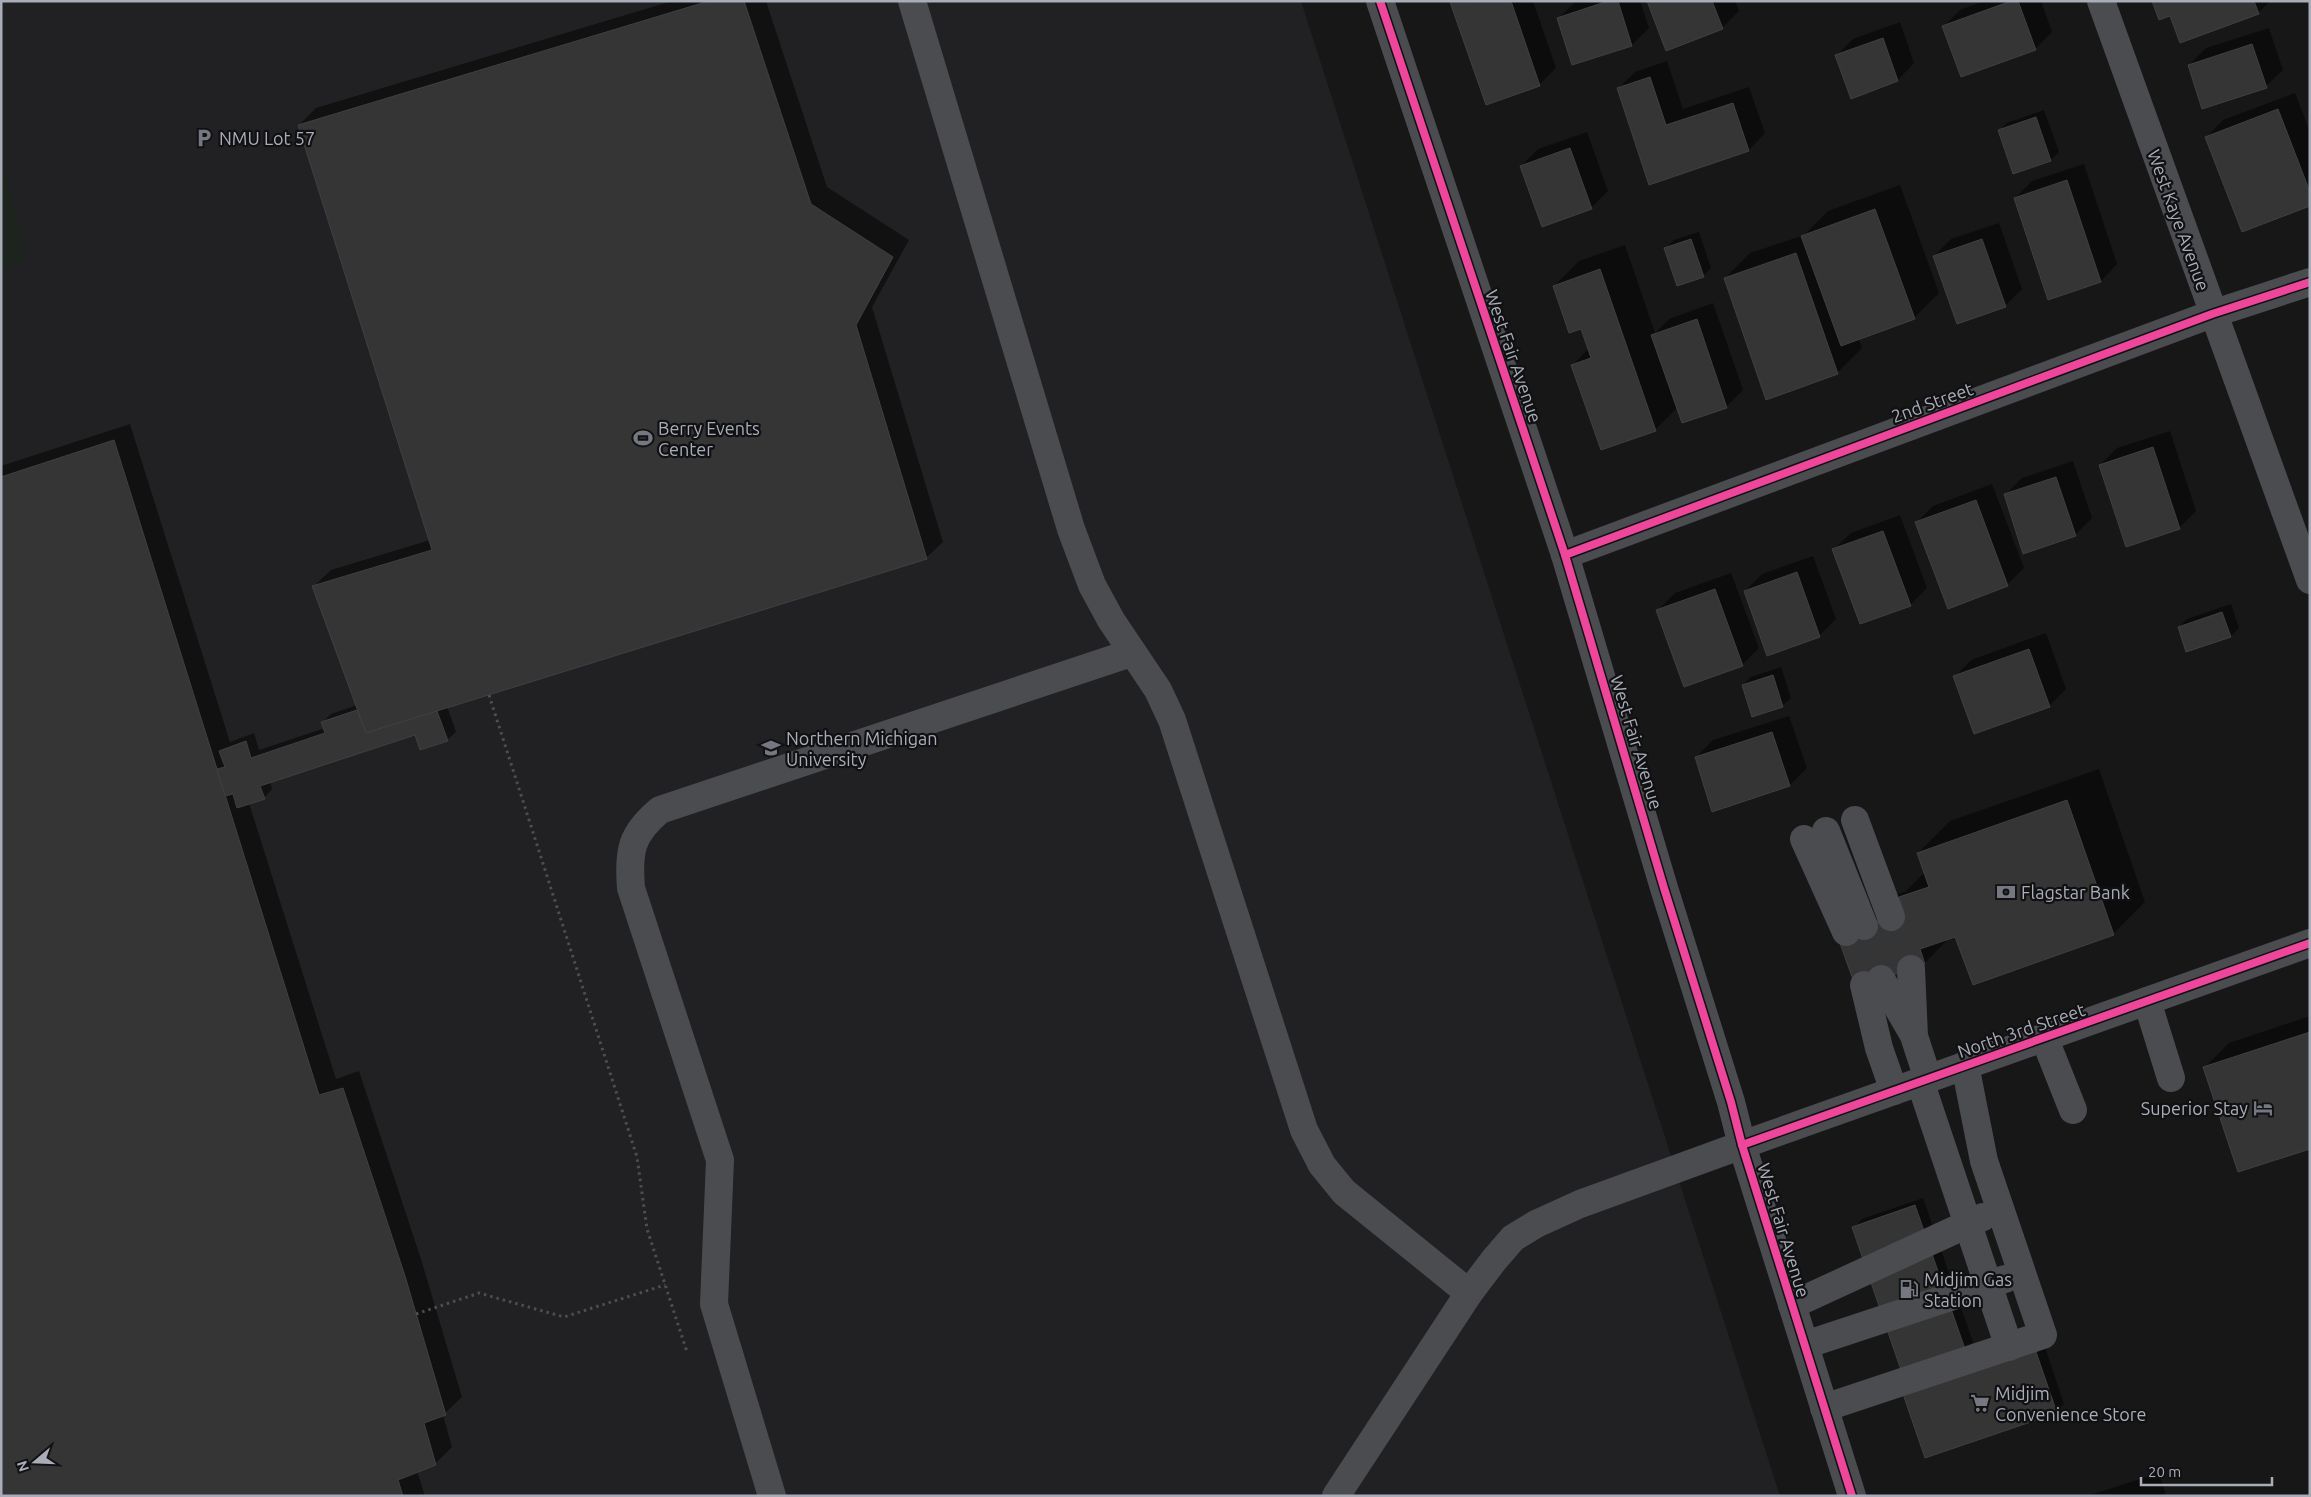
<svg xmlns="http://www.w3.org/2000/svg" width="2311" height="1497" font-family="Ubuntu,sans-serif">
  <rect width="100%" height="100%" fill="#171717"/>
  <path fill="#212123" d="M1,1H1301L1780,1496H1Z"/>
  <path fill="#1d241e" d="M1,153L26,258L1,271Z"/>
  <g fill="#0007">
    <path d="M672,1H766L827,187L909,240L872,307L943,542L926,558L447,706L456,732L447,740L416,733L270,781L272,789L264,798L249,803L336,1079L359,1071L421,1259L462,1397L443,1415L452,1447L435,1464L417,1471L425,1496H1V466L130,424L230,742L254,733L259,750L325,728L323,722L331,714L357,705L314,586L331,570L430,540L299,125L316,108Z"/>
    <path d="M1533,1L1556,68L1539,85L1487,103L1452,2Z"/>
    <path d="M1576,1H1640L1649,28L1632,45L1573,64L1559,18Z"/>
    <path d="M1648,1H1735L1739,11L1722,28Z"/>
    <path d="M1984,1H2041L2052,32L2035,49L1943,27L1960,10Z"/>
    <path d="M2153,1H2270L2258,13L2170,14Z"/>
    <path d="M1900,22L1914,63L1898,80L1836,56L1853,39Z"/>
    <path d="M2269,28L2283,70L2266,86L2189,65L2206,48Z"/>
    <path d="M1667,61L1683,109L1749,87L1765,133L1749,150L1650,183L1618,89L1635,72Z"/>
    <path d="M2295,93L2310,132V205L2207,137L2223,120Z"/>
    <path d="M2044,110L2059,152L2051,160L1999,131L2007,123Z"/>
    <path d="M1587,132L1608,191L1591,208L1521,166L1538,149Z"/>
    <path d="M2084,164L2117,264L2101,281L2015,198L2032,181Z"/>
    <path d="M1900,185L1939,293L1914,318L1858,338L1862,348L1837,373L1725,278L1750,253L1804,235L1828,211Z"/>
    <path d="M1999,223L2022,289L2005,306L1934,256L1951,239Z"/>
    <path d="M1699,232L1711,268L1703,276L1666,248L1674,240Z"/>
    <path d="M1625,245L1655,333L1669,319L1713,303L1743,390L1726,407H1678L1655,430L1573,365L1589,348L1582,327L1554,286L1579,261Z"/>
    <path d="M2170,431L2196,511L2179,528L2100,465L2117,448Z"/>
    <path d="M2073,461L2092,518L2075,535L2005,495L2022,478Z"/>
    <path d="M1992,484L2024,568L2007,585L1916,523L1933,506Z"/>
    <path d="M1900,515L1927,588L1910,605L1834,549L1851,533Z"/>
    <path d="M1813,556L1836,619L1819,636L1745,591L1762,574Z"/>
    <path d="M1731,573L1759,648L1742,665L1658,610L1675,593Z"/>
    <path d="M2231,604L2239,628L2231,636L2179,627L2187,619Z"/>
    <path d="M2046,633L2066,689L2049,706L1955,677L1971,660Z"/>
    <path d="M1781,667L1791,698L1782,706L1743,685L1751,677Z"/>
    <path d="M1789,716L1807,768L1790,785L1696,757L1713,740Z"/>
    <path d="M2099,769L2145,902L2113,934L1956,935L1950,937L1925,963L1857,987L1838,936L1870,904L1906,891L1925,872L1918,853L1950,821Z"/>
    <path d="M2310,1016V1148L2205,1067L2229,1043Z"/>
    <path d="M1923,1198L1973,1342L1965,1350L1854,1228L1862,1219Z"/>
    <path d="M2043,1341L2064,1404L2056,1412L1926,1456Z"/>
    <path d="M2159,1473L2166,1496H2087Z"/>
  </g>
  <g fill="#353536" stroke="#3f4043">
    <path d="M709,1H744L811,204L893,257L856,325L927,559L366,733L312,586L432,550L298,125Z"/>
    <path d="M1511,1L1540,86L1486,105L1450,2Z"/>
    <path d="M1608,1H1618L1632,46L1572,65L1557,18Z"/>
    <path d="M1647,1H1712L1723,29L1666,51Z"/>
    <path d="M2011,1H2018L2036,50L1961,77L1942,26Z"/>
    <path d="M2152,1H2254L2259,14L2180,43L2170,16L2159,20Z"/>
    <path d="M1883,38L1898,81L1851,99L1835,55Z"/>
    <path d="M2252,44L2267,88L2202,109L2188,65Z"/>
    <path d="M1650,77L1666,125L1733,103L1749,151L1649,185L1617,88Z"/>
    <path d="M2278,109L2310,192V206L2242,232L2205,137Z"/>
    <path d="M2036,117L2051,161L2013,174L1998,130Z"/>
    <path d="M1570,148L1592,209L1542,227L1520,166Z"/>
    <path d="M2067,180L2101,282L2048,300L2014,198Z"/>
    <path d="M1875,209L1915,319L1841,346L1801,236Z"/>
    <path d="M1691,239L1704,277L1677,286L1664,248Z"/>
    <path d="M1982,239L2006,307L1957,324L1933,256Z"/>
    <path d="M1796,253L1838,374L1766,400L1724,278Z"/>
    <path d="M1600,269L1656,431L1601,450L1571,365L1591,358L1581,329L1569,333L1553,286Z"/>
    <path d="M1697,319L1727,408L1682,423L1651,335Z"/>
    <path d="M114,440L319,1095L343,1088L405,1276L446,1415L424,1423L436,1465L398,1480L403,1496H1V477Z"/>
    <path d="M2153,447L2180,529L2126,547L2099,465Z"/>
    <path d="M2056,477L2076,536L2023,554L2004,494Z"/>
    <path d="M1976,500L2008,586L1948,609L1915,522Z"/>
    <path d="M1883,531L1911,606L1860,624L1832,549Z"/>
    <path d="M1797,572L1820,637L1767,656L1744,591Z"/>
    <path d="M1715,589L1743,666L1684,687L1656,610Z"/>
    <path d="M2222,612L2231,637L2186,652L2178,627Z"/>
    <path d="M2029,649L2050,707L1974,734L1953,676Z"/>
    <path d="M1773,675L1783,707L1752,717L1742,685Z"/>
    <path d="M357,710L366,733L437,711L448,741L420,750L415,735L260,786L265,799L237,808L233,794L225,796L217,769L225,767L219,751L246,741L251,758L325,733L321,722Z"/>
    <path d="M1772,732L1790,786L1712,812L1695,757Z"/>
    <path d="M2067,800L2114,935L1973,985L1955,937L1920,949L1925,964L1856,988L1837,935L1904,912L1899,897L1929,887L1917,853Z"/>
    <path d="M2310,1032V1149L2238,1172L2203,1067Z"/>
    <path d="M1915,1205L1966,1352L1902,1373L1852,1227Z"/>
    <path d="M2035,1349L2057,1413L1925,1458L1903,1394Z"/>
  </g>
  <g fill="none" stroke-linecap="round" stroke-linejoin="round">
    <g stroke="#343537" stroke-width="28" stroke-dasharray="28 14" stroke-linecap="butt">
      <path d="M1891,917L1911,969"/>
      <path d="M1864,926L1881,979"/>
    </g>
    <g stroke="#4d4e52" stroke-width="3" stroke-dasharray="2.5 4" stroke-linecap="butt">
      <path d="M489,695L637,1157L647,1229L687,1352"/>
      <path d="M416,1314L479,1293L564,1317L665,1285"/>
    </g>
    <g stroke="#4b4c50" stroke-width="28">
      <path d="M912,1L1071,529L1092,585L1111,620L1158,690L1172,720L1304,1130L1322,1165L1344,1192L1469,1293"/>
      <path d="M1380,1L1565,555L1664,888L1731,1102L1742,1145L1852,1496"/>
      <path d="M2101,1L2310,580"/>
      <path d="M1565,555L2212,314L2310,282"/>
      <path d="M1855,820L1891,917"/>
      <path d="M1826,831L1864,926"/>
      <path d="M1804,839L1846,932"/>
      <path d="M1911,969L1914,1036L1928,1079"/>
      <path d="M1881,979L1912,1032"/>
      <path d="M1864,985L1879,1048L1894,1091"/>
      <path d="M2147,1001L2171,1078"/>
      <path d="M2044,1037L2073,1110"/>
      <path d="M1920,1081L2009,1347"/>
      <path d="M1792,1305L1983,1217"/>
      <path d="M1805,1345L2005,1279"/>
      <path d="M1824,1408L2043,1335L1984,1161L1965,1065"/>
      <path d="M772,1496L714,1304L720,1160L631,888C628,851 631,834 660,810L1131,653"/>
      <path d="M1336,1496L1469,1293L1494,1260L1513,1238L1536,1224L1580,1204L1742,1145L2310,943"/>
    </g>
    <g stroke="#111113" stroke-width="11">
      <g id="cycleway">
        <path d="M1380,1L1565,555L1664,888L1731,1102L1742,1145L1852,1496"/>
        <path d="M1565,555L2212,314L2310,282"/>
        <path d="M1742,1145L2310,943"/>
      </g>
    </g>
    <use href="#cycleway" stroke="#ed469a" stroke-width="8"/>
  </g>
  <defs>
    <g id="parking-bare" transform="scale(1.5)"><path d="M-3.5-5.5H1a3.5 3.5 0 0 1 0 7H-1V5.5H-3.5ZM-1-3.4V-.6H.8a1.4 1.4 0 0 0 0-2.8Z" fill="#757880" stroke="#111113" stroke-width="2.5" paint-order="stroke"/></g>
    <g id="stadium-bare" transform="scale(1.5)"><path d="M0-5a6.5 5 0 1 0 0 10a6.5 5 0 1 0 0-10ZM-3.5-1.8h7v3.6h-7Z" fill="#757880" stroke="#111113" stroke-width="2.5" paint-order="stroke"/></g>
    <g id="university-bare" transform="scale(1.5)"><path d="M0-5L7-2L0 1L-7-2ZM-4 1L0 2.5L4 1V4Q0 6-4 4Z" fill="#757880" stroke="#111113" stroke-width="2.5" paint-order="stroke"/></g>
    <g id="bank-bare" transform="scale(1.5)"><path d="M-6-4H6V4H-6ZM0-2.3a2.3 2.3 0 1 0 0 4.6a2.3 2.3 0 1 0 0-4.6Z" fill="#757880" stroke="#111113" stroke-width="2.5" paint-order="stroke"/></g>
    <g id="hotel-bare" transform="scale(1.5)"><path d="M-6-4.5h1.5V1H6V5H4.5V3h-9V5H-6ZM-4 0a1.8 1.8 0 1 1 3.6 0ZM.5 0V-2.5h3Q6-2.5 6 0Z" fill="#757880" stroke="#111113" stroke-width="2.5" paint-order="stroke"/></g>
    <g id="fuel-bare" transform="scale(1.5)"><path d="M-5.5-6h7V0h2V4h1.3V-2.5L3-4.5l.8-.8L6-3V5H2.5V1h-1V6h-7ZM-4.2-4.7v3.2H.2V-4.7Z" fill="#757880" stroke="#111113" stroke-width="2.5" paint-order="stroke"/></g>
    <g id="supermarket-bare" transform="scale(1.5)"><path d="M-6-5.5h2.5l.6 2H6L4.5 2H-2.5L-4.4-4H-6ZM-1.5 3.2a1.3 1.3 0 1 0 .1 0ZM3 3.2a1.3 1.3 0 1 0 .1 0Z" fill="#757880" stroke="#111113" stroke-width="2.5" paint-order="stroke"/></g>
  </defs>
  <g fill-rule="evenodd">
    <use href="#parking-bare" x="204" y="138"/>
    <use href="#stadium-bare" x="643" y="438"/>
    <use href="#university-bare" x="771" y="748"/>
    <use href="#bank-bare" x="2006" y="892"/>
    <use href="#hotel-bare" x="2263" y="1108"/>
    <use href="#fuel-bare" x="1909" y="1289"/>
    <use href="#supermarket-bare" x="1980" y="1403"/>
  </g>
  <g text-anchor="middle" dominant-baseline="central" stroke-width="4.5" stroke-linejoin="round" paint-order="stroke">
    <g font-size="18" fill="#a8adb8" stroke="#111113" text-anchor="start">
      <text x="219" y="138">NMU Lot 57</text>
      <text x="658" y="428">Berry Events<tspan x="658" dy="21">Center</tspan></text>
      <text x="786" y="738">Northern Michigan<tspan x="786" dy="21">University</tspan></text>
      <text x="2021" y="892">Flagstar Bank</text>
      <text x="2248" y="1108" text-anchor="end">Superior Stay</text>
      <text x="1924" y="1279">Midjim Gas<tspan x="1924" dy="21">Station</tspan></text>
      <text x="1995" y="1393">Midjim<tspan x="1995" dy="21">Convenience Store</tspan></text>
    </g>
    <g font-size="18" fill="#a8adb8" stroke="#111113">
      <text transform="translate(2179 220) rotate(70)">West Kaye Avenue</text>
      <text transform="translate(1514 356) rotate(71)">West Fair Avenue</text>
      <text transform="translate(1932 402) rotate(-20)">2nd Street</text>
      <text transform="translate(1637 742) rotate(73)">West Fair Avenue</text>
      <text transform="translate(2021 1030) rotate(-19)">North 3rd Street</text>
      <text transform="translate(1784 1230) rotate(73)">West Fair Avenue</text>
    </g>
  </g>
  <rect width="2311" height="1497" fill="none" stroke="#a8adb8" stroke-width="5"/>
  <g transform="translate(35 1462) rotate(251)" stroke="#111113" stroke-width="4" paint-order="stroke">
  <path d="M0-4L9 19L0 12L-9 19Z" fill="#a8adb8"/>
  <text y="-8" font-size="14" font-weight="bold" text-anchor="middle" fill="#a8adb8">N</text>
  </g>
  <path d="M2141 1477v8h131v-8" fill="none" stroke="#a8adb8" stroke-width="2.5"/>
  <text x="2148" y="1477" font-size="15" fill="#a8adb8" stroke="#111113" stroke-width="4" paint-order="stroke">20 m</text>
</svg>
